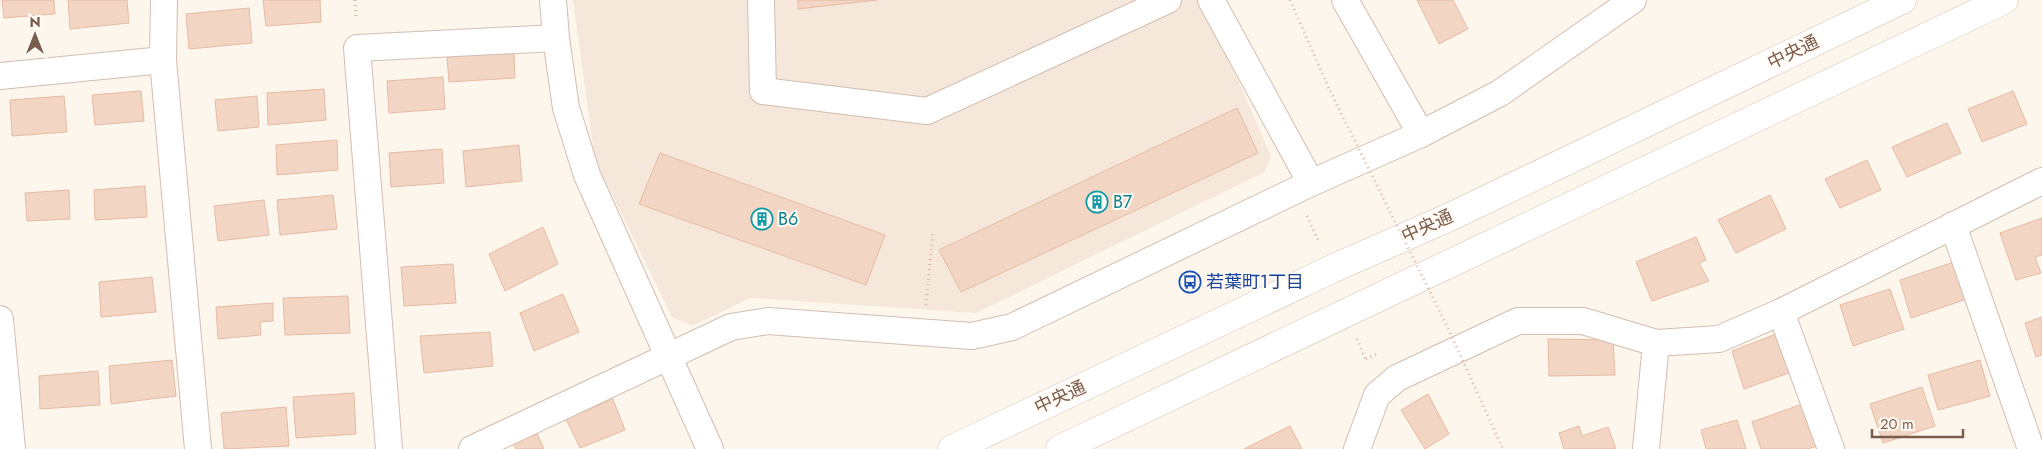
<svg xmlns="http://www.w3.org/2000/svg" width="2042" height="449" font-family="Jost,'Noto Sans JP',sans-serif">
  <rect width="100%" height="100%" fill="#fdf6ec"/>
  <path fill="#f5e8da" d="M573,0H1203L1271,156L1265,172L976,313L750,298L692,326L672,317L595,160Z"/>
  <g fill="#f3d5c3" stroke="#e6bba3">
    <path d="M2,0H54L55,14L4,18Z"/>
    <path d="M68,0H127L129,23L70,29Z"/>
    <path d="M263,0H320L321,22L266,26Z"/>
    <path d="M798,0H877L798,9Z"/>
    <path d="M1417,0H1453L1468,29L1439,44Z"/>
    <path d="M249,8L252,43L189,49L186,14Z"/>
    <path d="M514,52L515,78L449,82L447,57Z"/>
    <path d="M443,77L445,109L389,113L387,81Z"/>
    <path d="M324,89L326,120L268,125L267,93Z"/>
    <path d="M141,91L144,121L95,125L92,95Z"/>
    <path d="M2013,91L2027,124L1982,142L1968,109Z"/>
    <path d="M64,96L67,132L12,136L10,100Z"/>
    <path d="M257,96L259,127L218,131L215,100Z"/>
    <path d="M1237,108L1258,153L961,292L939,250Z"/>
    <path d="M1947,123L1961,153L1907,177L1892,147Z"/>
    <path d="M337,140L338,170L277,175L276,145Z"/>
    <path d="M519,145L522,181L466,187L463,151Z"/>
    <path d="M442,149L444,183L391,187L389,153Z"/>
    <path d="M660,153L885,235L866,285L639,204Z"/>
    <path d="M1867,160L1881,190L1840,208L1825,179Z"/>
    <path d="M145,186L147,217L95,220L94,190Z"/>
    <path d="M69,190L70,219L27,221L25,193Z"/>
    <path d="M333,195L337,229L280,235L277,200Z"/>
    <path d="M1770,195L1786,229L1736,253L1718,220Z"/>
    <path d="M264,200L269,235L218,241L214,206Z"/>
    <path d="M2042,218V255L2035,257L2041,273L2016,280L2000,233Z"/>
    <path d="M543,227L558,264L505,291L489,254Z"/>
    <path d="M1696,237L1706,260L1699,263L1709,281L1652,301L1636,262Z"/>
    <path d="M1954,262L1967,299L1911,318L1900,280Z"/>
    <path d="M453,264L456,303L404,306L401,267Z"/>
    <path d="M152,277L156,312L101,317L99,282Z"/>
    <path d="M1890,289L1904,329L1853,346L1840,305Z"/>
    <path d="M563,294L579,332L534,351L520,313Z"/>
    <path d="M348,296L350,333L285,335L283,298Z"/>
    <path d="M273,303V321L260,322L261,335L218,339L216,307Z"/>
    <path d="M2042,317V355L2036,357L2025,323Z"/>
    <path d="M1784,331L1797,370L1744,389L1732,351Z"/>
    <path d="M490,332L493,366L424,373L420,336Z"/>
    <path d="M1548,339L1613,340L1615,375L1549,376Z"/>
    <path d="M172,360L176,396L111,404L109,366Z"/>
    <path d="M1980,360L1990,396L1938,410L1928,375Z"/>
    <path d="M98,371L100,405L40,409L39,376Z"/>
    <path d="M1922,387L1935,426L1883,443L1870,404Z"/>
    <path d="M354,393L356,434L296,438L293,397Z"/>
    <path d="M1428,394L1449,434L1425,449L1401,410Z"/>
    <path d="M613,399L625,430L580,448L566,419Z"/>
    <path d="M1808,402L1822,444L1808,449H1761L1752,422Z"/>
    <path d="M286,407L289,446L224,449L221,413Z"/>
    <path d="M1737,420L1746,449H1706L1701,430Z"/>
    <path d="M1290,426L1302,449H1244Z"/>
    <path d="M1579,426L1582,436L1608,427L1616,449H1564L1559,433Z"/>
    <path d="M537,433L544,449H516L513,443Z"/>
  </g>
  <g fill="none" stroke-linecap="round" stroke-linejoin="round">
    <g stroke="#d1beb0" stroke-width="28">
      <g id="street">
        <path d="M164,0L163,60L198,449"/>
        <path d="M553,0L556,38L566,108L587,175L710,449"/>
        <path d="M761,0L763,91L927,111L1168,0"/>
        <path d="M1211,0L1311,183"/>
        <path d="M1345,0L1421,134"/>
        <path d="M0,76L163,60"/>
        <path d="M1953,225L2031,449"/>
        <path d="M1781,312L1831,449"/>
        <path d="M0,319L12,449"/>
        <path d="M389,449L357,48L556,38"/>
        <path d="M472,449L731,327L768,321L972,336L1012,327L1311,183L1421,134L1500,93L1633,0"/>
        <path d="M1357,449L1377,395L1397,378L1518,321H1583L1656,343L1719,339L1781,312L2042,181"/>
        <path d="M1646,449L1656,343"/>
      </g>
    </g>
    <g stroke="#d6c0b0" stroke-width="29">
      <g id="secondary">
        <path d="M952,449L1332,269L1454,215L1902,0"/>
        <path d="M1060,449L2004,0"/>
      </g>
    </g>
    <g stroke="#d9b8a5" stroke-width="3" stroke-dasharray="1 4" stroke-linecap="butt">
      <path d="M355,0L356,19"/>
      <path d="M1290,0L1330,91"/>
      <path d="M1307,216L1319,242"/>
      <path d="M926,305L933,232"/>
      <path d="M1357,339L1366,361"/>
      <path d="M1366,359L1379,353"/>
    </g>
    <use href="#street" stroke="#fff" stroke-width="26"/>
    <use href="#secondary" stroke="#fff" stroke-width="28"/>
    <path stroke="#d9b8a5" stroke-width="3" stroke-dasharray="1 4" stroke-linecap="butt" d="M1330,91L1446,324L1503,449"/>
  </g>
  <defs>
    <g id="building-ring" transform="scale(1.125)"><circle r="9.5" fill="#fffaf3" stroke="#0f9aa8" stroke-width="1.5"/><path d="M-4-6H4V6H1V3H-1V6H-4ZM-2.5-4.3h1.7v1.8h-1.7ZM.8-4.3h1.7v1.8H.8ZM-2.5-1h1.7V.8h-1.7ZM.8-1h1.7V.8H.8Z" fill="#0f9aa8"/></g>
    <g id="bus-ring" transform="scale(1.125)"><circle r="9.5" fill="#fffaf3" stroke="#1a4fb4" stroke-width="1.5"/><path d="M-5-6H5V4H4V6H2V4H-2V6H-4V4H-5ZM-3.5-4V0h7V-4ZM-3.5 1.2v1.5H-2V1.2ZM2 1.2v1.5H3.5V1.2Z" fill="#1a4fb4"/></g>
  </defs>
  <g fill-rule="evenodd">
    <use href="#building-ring" x="1097" y="202"/>
    <use href="#building-ring" x="762" y="219"/>
    <use href="#bus-ring" x="1190" y="282"/>
  </g>
  <g text-anchor="middle" dominant-baseline="central" stroke-width="4" stroke-linejoin="round" paint-order="stroke">
    <g font-size="18" fill="#7a5c4d" stroke="#fffaf3">
      <text transform="translate(1793 52) rotate(-26)">中央通</text>
      <text transform="translate(1427 226) rotate(-24)">中央通</text>
      <text transform="translate(1060 397) rotate(-25)">中央通</text>
    </g>
    <g font-size="18" fill="#0d838f" stroke="#fffaf3" text-anchor="start">
      <text x="1113" y="202">B7</text>
      <text x="778" y="219">B6</text>
    </g>
    <g font-size="18" fill="#164399" stroke="#fffaf3" text-anchor="start">
      <text x="1206" y="282">若葉町1丁目</text>
    </g>
  </g>
  <g transform="translate(35 35)" stroke="#fffaf3" stroke-width="4" paint-order="stroke">
  <path d="M0-4L9 19L0 12L-9 19Z" fill="#7a5c4d"/>
  <text y="-8" font-size="14" font-weight="bold" text-anchor="middle" fill="#7a5c4d">N</text>
  </g>
  <path d="M1872 429v8h91v-8" fill="none" stroke="#7a5c4d" stroke-width="2.5"/>
  <text x="1880" y="429" font-size="15" fill="#7a5c4d" stroke="#fffaf3" stroke-width="4" paint-order="stroke">20 m</text>
</svg>
